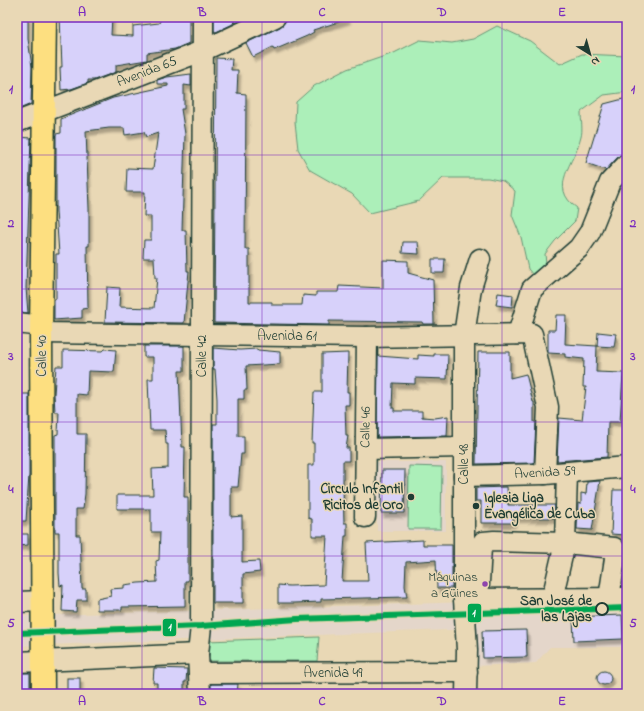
<svg xmlns="http://www.w3.org/2000/svg" width="644" height="711" font-family="'Indie Flower',sans-serif">
  <defs>
    <filter id="shadow"><feDropShadow dx="2.5" dy="4.5" stdDeviation="1" flood-color="#0004"/></filter>
  </defs>
  <rect width="100%" height="100%" fill="#e9d8b5"/>
  <filter id="ink" filterUnits="userSpaceOnUse"><feTurbulence type="fractalNoise" baseFrequency=".025" numOctaves="2"/><feDisplacementMap in="SourceGraphic" scale="8" xChannelSelector="R" yChannelSelector="G"/><feConvolveMatrix kernelMatrix="1 2 1 2 8 2 1 2 1" color-interpolation-filters="sRGB"/></filter>
  <g filter="url(#ink)">
    <g fill="#e4d6ca">
      <rect x="377" y="462" width="69" height="69"/>
      <path d="M627,601V647H550L536,663L474,666L475,629L17,646V616L472,602Z"/>
    </g>
    <g fill="#acefb9" stroke="#669676">
      <path d="M497,26L530,41L560,64L582,54L627,56V92L604,95L581,112C581,120 583,130 581,137C575,163 547,187 577,208L575,221L555,241L545,254L546,263L533,275L528,269L521,237L512,215L515,191L503,181L488,178H443L419,201L370,213L352,194L310,170L298,149L295,122L296,102L314,86L347,69L394,53L420,40L452,43L473,39Z"/>
      <path d="M409,466L442,467L441,529H408Z"/>
      <path d="M319,637L317,661H208L207,641Z"/>
    </g>
    <g fill="#d7d1fa" stroke="#1f3d34" filter="url(#shadow)">
      <path d="M17,17H28V39L32,67L31,104L17,110Z"/>
      <path d="M60,17H112L111,35L133,36V26L159,23L162,17H189V43L175,49L147,53V60L116,65V72L94,80H88V83L71,89L61,90L60,67H62Z"/>
      <path d="M214,17H247V18L235,23L234,21L233,24L216,32L214,31Z"/>
      <path d="M296,17H347L348,19L313,30L314,32L307,36L274,50L273,47L253,57L246,43L280,27L286,21Z"/>
      <path d="M216,58L232,59L231,70H238L237,93L246,94L245,249H249V302H272V305H302L303,295L316,296V292H338L339,286L383,288V260L408,261V273L433,280L434,324H423L422,322L329,321V325L214,323Z"/>
      <path d="M191,74V86L184,85V109H181L185,134L182,230H186L187,271H189L184,323L105,322L107,287L120,288L119,307L154,308L157,278H155L154,258H143L144,240H151V216H144L145,192H126L127,168L153,169L158,133L146,137L144,132L125,135L124,128H109L86,131L89,209V246H87L88,308L82,309V318L54,320V299H56V254H59L56,211V134L61,133V119L113,98L168,86V84H157V80L167,77Z"/>
      <path d="M627,98V153L619,156L606,170L586,163L604,104Z"/>
      <path d="M17,137L31,138L26,288L28,313L17,312Z"/>
      <path d="M403,242H418L419,254L402,253Z"/>
      <path d="M432,259H445L444,273H432Z"/>
      <path d="M498,293L513,295L512,307L496,305Z"/>
      <path d="M556,315H566L565,344L597,346L596,372L623,373L620,422H608L607,457L557,461L559,418L582,420L586,387H583L584,359L565,357V354L548,353V330H555Z"/>
      <path d="M598,332L616,334L614,347L597,346Z"/>
      <path d="M144,346H184V371H179L182,447H185L184,497H188V581H185V606L122,607V610H97V599L111,596L110,589L124,588V585L138,583L157,582L156,561L159,560L160,532H151V509H117V495H153L152,469L168,468V444H166L165,430H150L148,379H153V357H144Z"/>
      <path d="M213,348L240,350L257,349L258,350L280,352V364L246,366L247,390H244V399H238V436H244V454H241L238,487H231V517L242,516V562L259,561L260,572L243,574V603H213V424H217V399L215,369H213Z"/>
      <path d="M105,349L116,350L114,372L88,371L87,395L77,394V434H86L85,494L83,509H76V535H80L82,589H86V600H77L76,612L62,611L63,585L60,586L59,573V532H55V435L58,434L59,412H55L54,394L56,366H63V350L103,351Z"/>
      <path d="M478,352H510V378L526,374L533,402H534V422H536L534,463L476,464Z"/>
      <path d="M348,353L347,392H349V405H345L346,436H348L346,448H349V461H343V488L344,523H347V536H345L342,581H368L366,543L423,540V545H452V588H437L436,560L406,562L405,586L407,597L321,599V602L294,603H278V585L289,586L324,585L327,536H312V519L308,518V465H314V443H312L314,392H322V354Z"/>
      <path d="M434,354H448L447,379L415,378V384L393,383L392,408H394V411H422V417L435,418L448,416L447,436L377,437L378,356L418,359V355L434,356Z"/>
      <path d="M17,394H29V475L26,521H17Z"/>
      <path d="M382,470H405L404,513H381Z"/>
      <path d="M600,481L592,530L577,529L578,503L581,504V493L586,494L587,482Z"/>
      <path d="M507,487L508,505H555L554,518H513V523H481V501H476V488Z"/>
      <path d="M613,490H627L625,535L611,534Z"/>
      <path d="M17,534H28V545L17,546Z"/>
      <path d="M622,615L623,639L574,641L573,617Z"/>
      <path d="M526,630L527,657L483,658L482,631Z"/>
      <path d="M154,668L187,669L186,682H184V694H157V683H153Z"/>
      <circle cx="604" cy="678" r="7"/>
      <rect x="17" y="673" width="13" height="21"/>
      <rect x="67" y="678" width="13" height="16"/>
      <path d="M211,684H238L237,694H211Z"/>
    </g>
    <g fill="none" stroke-linecap="round" stroke-linejoin="round">
      <g stroke="#1f3d34" stroke-width="23">
        <g id="minor">
          <path d="M17,122L202,51L275,17"/>
          <path d="M17,323L42,326"/>
          <path d="M41,333L367,337L532,334L548,407L545,474"/>
          <path d="M518,334L532,289L579,248L590,232L610,182L627,164"/>
          <path d="M366,449L464,447"/>
          <path d="M464,476L545,474L627,467"/>
          <path d="M365,517L367,337"/>
          <path d="M464,599L627,598"/>
          <path d="M552,599L565,543L567,473"/>
          <path d="M478,600L481,547L483,542L494,541L565,543L614,548L616,552L609,598"/>
          <path d="M17,602L43,601"/>
          <path d="M17,662L198,654"/>
          <path d="M200,673L467,672"/>
          <path d="M200,694L198,654L201,626L203,17"/>
          <path d="M466,694L467,650L464,599V336L471,288L480,259"/>
        </g>
      </g>
      <g stroke="#1f3d34" stroke-width="25">
        <path id="major" d="M43,694L41,333L45,17"/>
      </g>
      <use href="#minor" stroke="#e9d8b5" stroke-width="20"/>
      <use href="#major" stroke="#fddf80" stroke-width="22"/>
      <g stroke="#e9d8b5" stroke-width="9">
        <path id="rail-1" d="M17,633L201,626L297,619L627,608"/>
      </g>
      <use href="#rail-1" stroke="#00a651" stroke-width="6"/>
    </g>
  </g>
  <path fill="none" stroke="#7b2cbf" stroke-width="1" stroke-opacity="0.55" d="M142,17V694M262,17V694M382,17V694M502,17V694M17,155H627M17,289H627M17,422H627M17,556H627"/>
  <g fill="#1f3d34" stroke="#e9d8b5" stroke-width="1.5">
    <circle cx="411" cy="497" r="4"/>
    <circle cx="476" cy="506" r="4"/>
  </g>
  <circle fill="#8e44ad" stroke="#e9d8b5" stroke-width="1.5" cx="485" cy="584" r="3.5"/>
  <circle fill="#e9d8b5" stroke="#1f3d34" stroke-width="2" cx="602" cy="609" r="6"/>
  <g text-anchor="middle" dominant-baseline="central" stroke-width="3" stroke-linejoin="round" paint-order="stroke">
    <g font-size="13" fill="#1f3d34" stroke="#e9d8b5" text-anchor="end">
      <text x="478" y="577">Máquinas<tspan x="478" dy="16">a Güines</tspan></text>
    </g>
    <g font-size="14" fill="#1f3d34" stroke="#e9d8b5">
      <text transform="translate(147 72) rotate(-21)">Avenida 65</text>
      <text x="287" y="336">Avenida 61</text>
      <text transform="translate(42 356) rotate(-90)">Calle 40</text>
      <text transform="translate(202 356) rotate(-90)">Calle 42</text>
      <text transform="translate(366 427) rotate(-89)">Calle 46</text>
      <text transform="translate(464 464) rotate(-90)">Calle 48</text>
      <text transform="translate(545 473) rotate(-3)">Avenida 59</text>
      <text x="333" y="673">Avenida 49</text>
    </g>
    <g font-size="14" font-weight="bold" fill="#1f3d34" stroke="#e9d8b5" text-anchor="end">
      <text x="403" y="489">Circulo Infantil<tspan x="403" dy="16">Ricitos de Oro</tspan></text>
      <text x="484" y="498" text-anchor="start">Iglesia Liga<tspan x="484" dy="16">Evangélica de Cuba</tspan></text>
    </g>
    <g font-size="14" font-weight="bold" fill="#1f3d34" stroke="#e9d8b5" text-anchor="end">
      <text x="592" y="601">San José de<tspan x="592" dy="16">las Lajas</tspan></text>
    </g>
  </g>
  <g stroke="#e9d8b5" stroke-width="1.5">
    <rect x="467" y="603" width="15" height="20" rx="4" fill="#00a651"/>
    <rect x="162" y="618" width="15" height="19" rx="4" fill="#00a651"/>
  </g>
  <g font-size="11" text-anchor="middle" font-weight="bold" fill="#fff">
    <text x="474" y="617">1</text>
    <text x="170" y="631">1</text>
  </g>
  <rect width="644" height="711" fill="none" stroke="#e9d8b5" stroke-width="44"/>
  <g transform="translate(590 54) rotate(143)" stroke="#e9d8b5" stroke-width="3" paint-order="stroke">
  <path d="M0-3L7 15L0 10L-7 15Z" fill="#1f3d34"/>
  <text y="-6" font-size="11" font-weight="bold" text-anchor="middle" fill="#1f3d34">N</text>
  </g>
  <rect x="22" y="22" width="600" height="667" fill="none" stroke="#7b2cbf" stroke-width="1.5"/>
  <g font-size="13" text-anchor="middle" font-weight="bold" fill="#7b2cbf">
    <text x="82" y="16">A</text>
    <text x="202" y="16">B</text>
    <text x="322" y="16">C</text>
    <text x="442" y="16">D</text>
    <text x="562" y="16">E</text>
    <text x="11" y="93">1</text>
    <text x="633" y="93">1</text>
    <text x="11" y="227">2</text>
    <text x="633" y="227">2</text>
    <text x="11" y="360">3</text>
    <text x="633" y="360">3</text>
    <text x="11" y="493">4</text>
    <text x="633" y="493">4</text>
    <text x="11" y="627">5</text>
    <text x="633" y="627">5</text>
    <text x="82" y="705">A</text>
    <text x="202" y="705">B</text>
    <text x="322" y="705">C</text>
    <text x="442" y="705">D</text>
    <text x="562" y="705">E</text>
  </g>
</svg>
